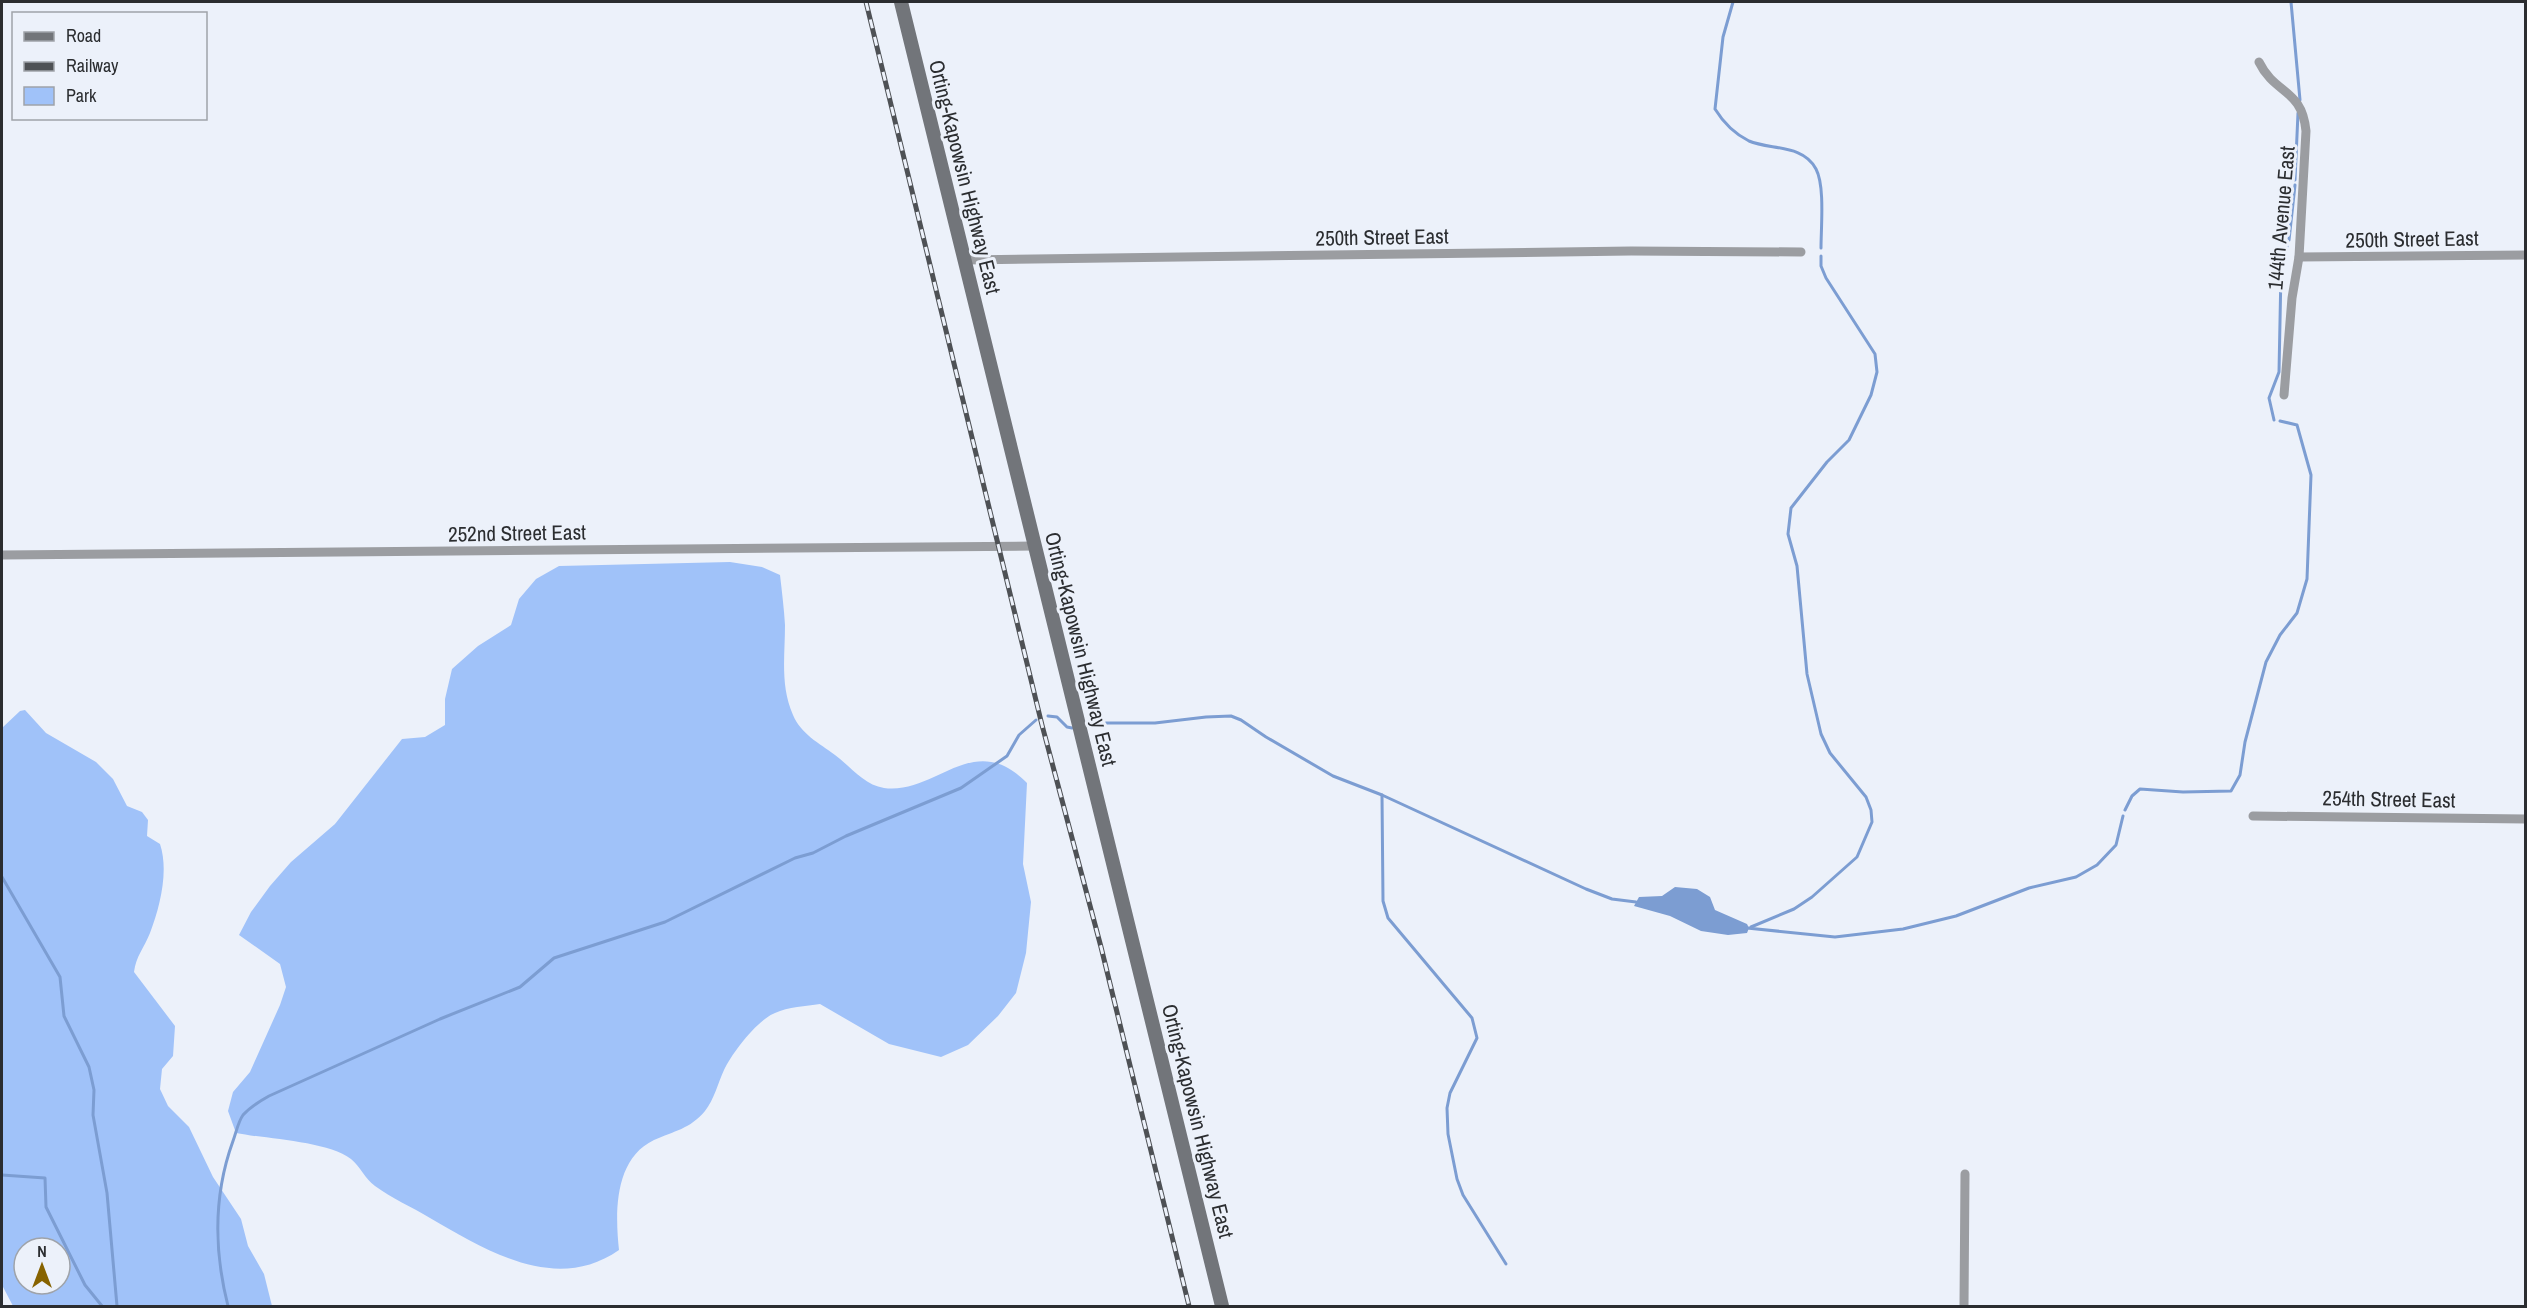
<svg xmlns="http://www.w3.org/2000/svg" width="2527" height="1308" font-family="'Archivo Narrow',sans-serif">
  <rect width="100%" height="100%" fill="#ecf1fa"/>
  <g fill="#a0c2f9" fill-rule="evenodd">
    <path d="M730,562L762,567L780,575C782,592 784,609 785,625C785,656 780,685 793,715C801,734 819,743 835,755C850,766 864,785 884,788C937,795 973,728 1027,783L1023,864L1031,902L1026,953L1016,993L998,1016L968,1045L941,1057L889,1044L820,1004C806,1006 788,1007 775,1013C757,1020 732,1053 724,1070C718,1083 714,1100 705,1111C690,1129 674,1131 654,1140C614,1159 615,1213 619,1250C556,1294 487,1251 430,1218C412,1207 391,1198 375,1186C365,1179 360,1166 351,1159C327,1141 266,1139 236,1133L228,1111L233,1092L250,1072L280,1005L286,987L280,964L239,935L251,912L270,886L291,862L335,824L402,739L425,737L445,725V699L452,669L478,646L511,625L519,599L536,579L559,566Z"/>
    <path d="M25,710L46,733L96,762L113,779L127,806L142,812L148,820L147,836L160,844C169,871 160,907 150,933C144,948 136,956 134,972L175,1026L173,1056L162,1069L160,1089L168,1106L189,1127L213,1177L241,1219L248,1246L264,1274L272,1306H13L2,1285V728L20,711ZM24,1248H60V1284H24Z"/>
  </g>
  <path fill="#7c9dd2" d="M1675,887L1697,889L1710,897L1715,910L1747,924L1749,928L1747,933L1728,935L1701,931L1670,916L1634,906L1639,897L1662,896Z"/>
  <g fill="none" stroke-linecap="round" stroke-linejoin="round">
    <g stroke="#7c9dd2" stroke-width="3">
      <path d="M1733,2L1723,37L1715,109C1723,122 1735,134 1749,141C1770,150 1803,144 1816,169C1825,186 1821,227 1821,248"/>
      <path d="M2291,2L2300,100"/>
      <path d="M2295,180L2298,113"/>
      <path d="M2289,240L2295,185"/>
      <path d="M2282,265L2287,246"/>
      <path d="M2274,420L2269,398L2279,372L2281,271"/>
      <path d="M1048,716L1057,717L1067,727L1072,728"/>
      <path d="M1087,723H1155L1206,717L1231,716L1241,720L1266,737L1333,776L1382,795L1586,889L1612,899L1636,902"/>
      <path d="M1382,795L1383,901L1388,918L1472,1018L1477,1038L1450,1093L1447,1108L1448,1134L1457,1179L1463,1195L1506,1264"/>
      <path d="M2125,810L2132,796L2140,789L2183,792L2231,791L2240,775L2245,742L2266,662L2280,635L2297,613L2307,579L2311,475L2297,425L2280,421"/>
      <path d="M2,877L60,977L64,1016L89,1067L94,1090L93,1115L107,1193L117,1306"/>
      <path d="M1751,927L1794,909L1812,897L1857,857L1872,822L1871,810L1866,797L1830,753L1821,734L1807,674L1797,566L1788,534L1791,508L1827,462L1849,440L1871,395L1877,372L1875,354L1826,278L1821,266V256"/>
      <path d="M1747,928L1835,937L1903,929L1956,916L2029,888L2076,877L2097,865L2116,845L2123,816"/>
      <path d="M2,1175L45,1178L46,1207L85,1285L102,1306"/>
      <path d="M228,1306C214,1251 213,1196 233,1141C236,1133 238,1122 243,1115C250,1107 260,1101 269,1096L440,1019L520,987L554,958L665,922L795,858L813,853L846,836L961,788L1007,756L1019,735L1036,720"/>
    </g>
    <g stroke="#9b9da1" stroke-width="9">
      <path d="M2259,62C2275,95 2302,88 2306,131L2299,257L2292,298L2284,395"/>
      <path d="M2299,257L2526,255"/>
      <path d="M964,260L1631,251L1801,252"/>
      <path d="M2,555L1034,546"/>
      <path d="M2253,816L2526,819"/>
      <path d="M1964,1306L1965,1174"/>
    </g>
    <path stroke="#72757a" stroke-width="14" d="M901,2L1222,1306"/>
    <g stroke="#4e5155" stroke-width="5">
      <path id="rail" d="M866,2L1042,725L1101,947L1189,1306"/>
    </g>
    <use href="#rail" stroke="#ecf1fa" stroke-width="3" stroke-dasharray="9" stroke-linecap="butt"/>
  </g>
  <g text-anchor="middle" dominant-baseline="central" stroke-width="6" stroke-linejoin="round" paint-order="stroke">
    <g font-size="21" fill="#2b2d30" stroke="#ecf1fa">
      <text transform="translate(965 177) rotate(76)">Orting-Kapowsin Highway East</text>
      <text transform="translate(2281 218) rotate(-85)">144th Avenue East</text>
      <text transform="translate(1382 237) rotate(-1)">250th Street East</text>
      <text transform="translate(2412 239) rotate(-1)">250th Street East</text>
      <text transform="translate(517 533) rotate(-1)">252nd Street East</text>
      <text transform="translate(1081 649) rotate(76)">Orting-Kapowsin Highway East</text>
      <text transform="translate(2389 799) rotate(1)">254th Street East</text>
      <text transform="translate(1198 1121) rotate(76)">Orting-Kapowsin Highway East</text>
    </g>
  </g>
  <rect width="2527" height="1308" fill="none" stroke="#2b2d30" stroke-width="6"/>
  <rect x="12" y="12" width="195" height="108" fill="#ecf1fa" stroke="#9fa3a9" stroke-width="1.5"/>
  <rect x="24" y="32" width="30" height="9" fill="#72757a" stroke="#9fa3a9" stroke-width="1.5"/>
  <text x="66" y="42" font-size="18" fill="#2b2d30">Road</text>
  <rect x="24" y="62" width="30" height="9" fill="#4e5155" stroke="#9fa3a9" stroke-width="1.5"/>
  <text x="66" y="72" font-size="18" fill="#2b2d30">Railway</text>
  <rect x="24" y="87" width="30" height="18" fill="#a0c2f9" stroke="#9fa3a9" stroke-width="1.5"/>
  <text x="66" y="102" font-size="18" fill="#2b2d30">Park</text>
  <g transform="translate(42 1266)"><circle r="28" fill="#ecf1fa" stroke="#9fa3a9" stroke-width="1.5"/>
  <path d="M0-4.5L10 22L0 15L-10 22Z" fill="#876300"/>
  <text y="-9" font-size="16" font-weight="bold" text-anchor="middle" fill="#2b2d30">N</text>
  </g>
</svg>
